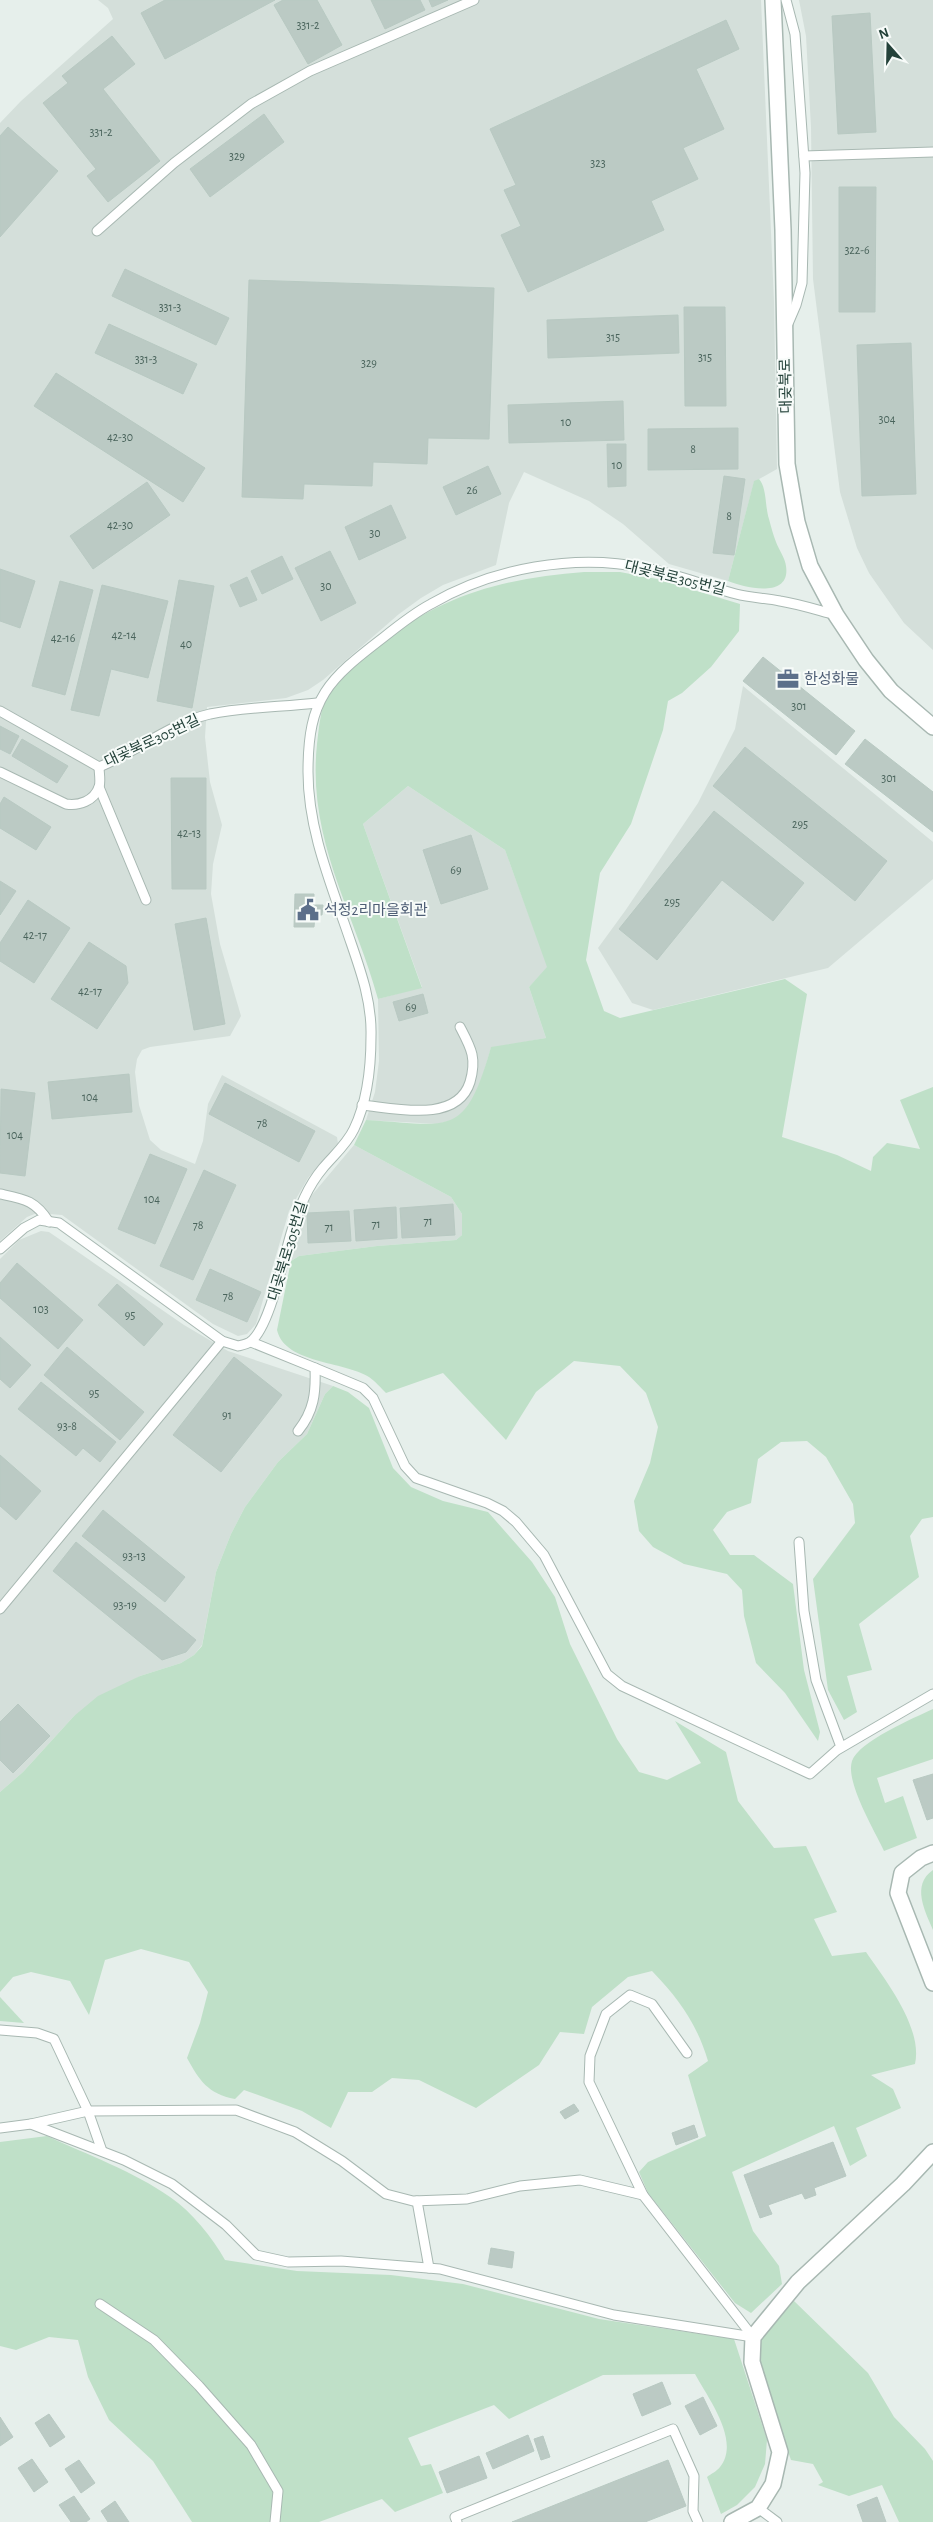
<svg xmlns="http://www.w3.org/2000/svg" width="933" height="2522" font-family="'Alegreya Sans','Noto Sans KR',sans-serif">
  <rect width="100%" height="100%" fill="#e6efeb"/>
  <g fill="#d4dfda">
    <path d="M98,0H761L774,302L777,469L754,482L728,581L669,564L623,524L589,501L524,472L509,503L496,565L443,585L421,598L399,614L323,680L308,690L286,698L207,707L205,737L210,782L222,825L213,864L211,894L220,944L241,1016L230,1036L150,1047L142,1050L137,1059L135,1072L139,1105L150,1140L161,1150L195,1164L203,1141L208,1104L222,1075L337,1137L338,1144L308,1178L289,1211L256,1324L247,1334L238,1336L213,1324L62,1215L37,1213L27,1217L0,1241V123L21,101L113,19L108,8Z"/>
    <path d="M799,0H933V650L904,623L869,573L857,548L840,492L813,279L811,127L806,36Z"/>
    <path d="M743,686L933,842V879L828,968L653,1010L632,1003L598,948L625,911L698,803L735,729Z"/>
    <path d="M408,786L505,850L548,967L529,987L546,1038L491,1048L481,1081L473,1101L463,1113L452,1120L438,1124L366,1120L375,1092L379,1061L378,999L422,987L363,824Z"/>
    <path d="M354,1145L451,1197L462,1214V1235L456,1240L377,1246L299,1256L291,1261L304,1210L312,1195Z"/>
    <path d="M41,1231L49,1232L184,1325L228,1351L333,1386L325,1394L307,1434L278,1462L245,1507L231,1534L216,1572L202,1645L194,1655L181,1663L140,1676L74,1716L23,1772L0,1792V1259L19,1240Z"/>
  </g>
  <g fill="#bfe0c8">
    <path d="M759,479C767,488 765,507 769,519C771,527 773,534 776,542C779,550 785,558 786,566C791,599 745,588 728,581L754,481Z"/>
    <path d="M584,572H620L657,579L740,604L739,631L711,667L682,693L668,701L663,730L631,824L600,873L586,960L604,1011L620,1018L785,979L807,994L782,1137L837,1155L871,1171L873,1157L887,1143L920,1149L900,1100L933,1087V1517L922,1519L910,1536L919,1577L859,1624L872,1670L847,1676L857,1712L844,1720L828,1690L813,1579L855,1523L853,1504L826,1457L807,1441L781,1442L758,1459L751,1503L727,1512L713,1530L730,1555H754L793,1584L804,1670L820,1732L818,1741L785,1693L756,1663L744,1616L742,1590L727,1574L684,1564L653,1547L639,1531L634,1501L650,1463L658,1427L646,1393L620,1366L574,1361L536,1392L506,1440L443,1373L386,1393C381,1388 375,1381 369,1377C344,1361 285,1364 277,1330L291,1261L299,1256L377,1246L456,1240L462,1235V1214L451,1197L354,1145L366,1120C451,1125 465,1139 491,1047L546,1038L529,987L547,967L505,850L408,786L363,824L422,988L378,999C354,911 307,840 317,744C319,728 320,711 327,696C336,676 368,656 384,642C441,594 512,577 584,572Z"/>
    <path d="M333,1386L348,1392L369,1408L393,1468L411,1487L443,1501L488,1512L532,1562L555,1597L570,1644L617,1739L639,1772L667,1780L701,1763L675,1721L726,1752L738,1801L774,1848L806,1846L837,1912L814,1919L832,1956L866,1952C886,1981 923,2028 915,2064L871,2075L893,2089L901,2108L856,2128L867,2156L850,2166L834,2126L732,2172L753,2231L779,2266L782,2284L751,2313L735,2303L648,2193L639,2172L648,2162L706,2136L688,2075L708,2061C697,2024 679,1999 652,1971L628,1977L592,2007L584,2034L560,2032L539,2065L476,2108L419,2080L392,2078L372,2092H348L331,2128L302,2111L244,2090L235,2099C208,2094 199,2080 187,2058L200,2023L208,1992L189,1962L141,1949L105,1960L89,2015L70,1981L31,1972L13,1977L0,1992V1792L23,1772L74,1716L98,1696L140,1676L181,1663L194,1655L202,1646L216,1572L231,1534L245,1507L278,1462L307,1434L325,1394Z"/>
    <path d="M933,1709V1759L877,1778L885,1803L903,1796L917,1838L884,1851C875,1831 845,1782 852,1761C859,1741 914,1718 933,1709Z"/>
    <path d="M933,1870V1930C925,1911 911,1885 933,1870Z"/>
    <path d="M0,1997L24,2023L0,2021Z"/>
    <path d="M47,2136C88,2155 133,2171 170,2197C193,2213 212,2237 225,2260L297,2271L391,2275L463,2284L599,2319L734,2339L767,2440L765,2464L755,2487L737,2505L721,2514L707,2477C711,2474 717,2471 720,2467C741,2441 708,2398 695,2374L603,2375L509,2419L494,2405L408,2438L421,2466L431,2464L443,2493L395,2512L382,2499L319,2522H192L153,2461L109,2420L88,2377L78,2340L49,2337L16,2350L0,2346V2142Z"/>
    <path d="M793,2300L868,2373L894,2417L925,2449L933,2461V2522H899L882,2485L849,2496L818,2485L823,2482L813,2464L791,2460L761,2375L757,2338Z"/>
  </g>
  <g fill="#bbcac4" stroke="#b8c9c2">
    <path d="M165,0H275L165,59L141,13Z"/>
    <path d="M283,0H317L342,45L308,64L274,5Z"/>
    <path d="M371,0H420L425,10L385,29Z"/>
    <path d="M429,0H448L432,7Z"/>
    <path d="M870,13L876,132L838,134L832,16Z"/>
    <path d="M726,20L739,49L696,69L724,129L683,148L698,179L651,201L664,230L528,292L501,235L521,226L504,190L516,185L490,129Z"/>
    <path d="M112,36L135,64L103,89L160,161L108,202L87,176L96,169L43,103L68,83L62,76Z"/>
    <path d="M264,114L284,142L210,197L190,169Z"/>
    <path d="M8,127L58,171L0,237V136Z"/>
    <path d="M839,187H876L875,312H839Z"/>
    <path d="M125,269L229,318L216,345L112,296Z"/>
    <path d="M249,280L494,288L489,439L428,438L427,464L373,462L372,486L304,484L303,499L242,497Z"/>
    <path d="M684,307H725L726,406H685Z"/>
    <path d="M678,315L679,353L548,358L547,320Z"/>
    <path d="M109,324L197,364L183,394L95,353Z"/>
    <path d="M911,343L916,494L862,496L857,345Z"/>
    <path d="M56,373L205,468L183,502L34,406Z"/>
    <path d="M623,401L624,440L509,443L508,405Z"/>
    <path d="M738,428V469L648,470V429Z"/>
    <path d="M607,444H626V486L608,487Z"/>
    <path d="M488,466L501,494L456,515L443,487Z"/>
    <path d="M724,476L745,479L734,555L713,553Z"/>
    <path d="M147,482L170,515L93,569L70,536Z"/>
    <path d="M391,505L406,538L359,560L345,527Z"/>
    <path d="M330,551L356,603L321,621L295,568Z"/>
    <path d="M282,556L293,579L262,594L251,571Z"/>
    <path d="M0,569L35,581L20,628L0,621Z"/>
    <path d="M247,577L257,600L240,607L230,585Z"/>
    <path d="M179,580L214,586L192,708L157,701Z"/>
    <path d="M60,581L93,590L65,695L32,686Z"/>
    <path d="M102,585L168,601L148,678L111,669L99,716L71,710Z"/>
    <path d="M763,657L855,731L836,755L743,681Z"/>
    <path d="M0,726L19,736L10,754L0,749Z"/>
    <path d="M22,739L68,766L57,783L12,756Z"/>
    <path d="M865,739L933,792V832L845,764Z"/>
    <path d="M745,747L887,861L855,901L713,786Z"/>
    <path d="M171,778H206V889H172Z"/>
    <path d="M4,797L51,827L36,850L0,828V804Z"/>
    <path d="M714,811L804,883L773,921L722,880L657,960L619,929Z"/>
    <path d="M471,835L488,889L441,904L423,850Z"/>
    <path d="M0,881L16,891L0,915Z"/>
    <path d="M295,894H314V905H323L322,915H315L314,927H294Z"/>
    <path d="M28,900L70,928L34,983L0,961V943Z"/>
    <path d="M206,918L225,1024L194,1030L175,924Z"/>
    <path d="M89,942L126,966L128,983L97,1029L51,999Z"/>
    <path d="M423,994L428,1013L399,1021L393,1002Z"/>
    <path d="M129,1074L132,1112L52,1119L48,1082Z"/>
    <path d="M225,1083L315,1131L299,1162L209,1114Z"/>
    <path d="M1,1089L35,1093L25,1176L0,1173Z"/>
    <path d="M150,1154L187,1169L155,1244L118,1229Z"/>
    <path d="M204,1170L236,1185L193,1280L160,1266Z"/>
    <path d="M453,1204L455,1235L402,1238L400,1208Z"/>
    <path d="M396,1207L397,1238L356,1241L354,1210Z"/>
    <path d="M349,1211L351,1241L308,1243L307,1213Z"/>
    <path d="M17,1263L83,1320L58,1349L0,1298V1283Z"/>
    <path d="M210,1269L261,1292L247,1322L196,1300Z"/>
    <path d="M117,1284L163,1324L144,1346L98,1305Z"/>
    <path d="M0,1337L31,1365L10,1388L0,1379Z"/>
    <path d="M67,1347L144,1412L120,1440L44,1375Z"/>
    <path d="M234,1357L282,1395L221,1472L173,1435Z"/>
    <path d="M41,1382L116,1442L100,1462L83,1448L76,1456L18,1409Z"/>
    <path d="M0,1455L41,1491L16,1520L0,1506Z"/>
    <path d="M103,1510L185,1577L165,1602L82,1536Z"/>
    <path d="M76,1542L196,1640L186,1652L162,1660L53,1571Z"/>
    <path d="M18,1704L50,1736L13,1773L0,1760V1722Z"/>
    <path d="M933,1774V1818L927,1820L913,1780Z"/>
    <path d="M574,2104L579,2111L565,2119L560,2112Z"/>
    <path d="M694,2125L698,2137L676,2145L672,2133Z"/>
    <path d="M833,2142L846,2176L814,2188L816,2195L805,2199L802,2193L768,2205L772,2214L760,2218L744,2175Z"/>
    <path d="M491,2248L514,2252L512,2268L488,2264Z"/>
    <path d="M662,2382L671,2404L642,2416L633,2394Z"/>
    <path d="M703,2397L717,2426L700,2435L685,2406Z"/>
    <path d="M49,2414L65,2437L50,2447L35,2423Z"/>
    <path d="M0,2417L13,2437L0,2446Z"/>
    <path d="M528,2435L534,2451L493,2469L486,2453Z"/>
    <path d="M543,2436L550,2457L541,2460L534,2439Z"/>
    <path d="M479,2456L487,2478L447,2493L439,2472Z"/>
    <path d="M32,2459L48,2482L34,2492L18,2468Z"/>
    <path d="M79,2460L95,2483L81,2493L65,2469Z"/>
    <path d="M668,2460L686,2506L645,2522H512Z"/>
    <path d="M74,2496L90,2519L86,2522H71L59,2505Z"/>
    <path d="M877,2497L886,2522H863L857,2505Z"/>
    <path d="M115,2501L129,2522H108L101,2511Z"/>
  </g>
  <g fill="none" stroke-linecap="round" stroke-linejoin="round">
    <g stroke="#a8b8b2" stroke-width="11">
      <g id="service">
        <path d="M786,0L795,34L805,173L802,283L796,305L787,326"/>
        <path d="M804,156L933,152"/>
        <path d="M97,231L174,163L251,104L310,71L474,0"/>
        <path d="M0,711L99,767C136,752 171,723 210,714C245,707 282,707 317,703"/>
        <path d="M0,772L66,804C79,806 94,801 99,787C101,782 99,772 99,767"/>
        <path d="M99,787L146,900"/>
        <path d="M362,1105C394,1108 457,1124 470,1082C477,1058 471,1048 460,1027"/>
        <path d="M0,1194C24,1199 35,1200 49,1222"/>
        <path d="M0,1249L24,1228L39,1220L59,1223L222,1341L238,1346C242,1345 247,1344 250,1342C270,1328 284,1255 292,1230C300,1207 307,1187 323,1168C334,1155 347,1144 354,1129C367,1102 371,1065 371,1036C372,1001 360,969 349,937C331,884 308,830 308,772C308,697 328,680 384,637C399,625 414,613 431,604C493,568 575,553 645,568C676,574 706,586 736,594C751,598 766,598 780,601C799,604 817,610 836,615"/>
        <path d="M251,1342L315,1368C316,1393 314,1411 298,1431"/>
        <path d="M315,1368L363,1388L373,1398L405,1466L416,1478L487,1503L503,1511L516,1522L544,1555L607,1674L622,1686L810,1774L837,1750L933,1694"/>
        <path d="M799,1542L804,1611L816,1680L841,1747"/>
        <path d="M0,1609L222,1341"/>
        <path d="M0,2030L37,2033L54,2039L88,2111L102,2151"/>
        <path d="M687,2053L652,2004L630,1995L606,2014L590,2056L589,2082L643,2195L753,2337"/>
        <path d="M31,2124L88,2111L236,2110L295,2132L342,2161L386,2194L413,2201L467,2199L520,2186L580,2180L643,2195"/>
        <path d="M0,2128L31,2124L124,2160L172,2184L226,2225L256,2255L288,2262L341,2261L440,2269L614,2315L753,2337"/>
        <path d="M417,2201L429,2268"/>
        <path d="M100,2304L154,2340L199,2386L251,2445L278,2491L275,2522"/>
        <path d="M758,2508L777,2522"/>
        <path d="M457,2522L455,2517L673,2429L694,2476L693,2511L698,2522"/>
      </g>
    </g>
    <g stroke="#a8b8b2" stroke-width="18">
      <g id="minor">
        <path d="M933,1853L921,1858L902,1873L898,1893L933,1983"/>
        <path d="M732,2522L758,2508L773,2484L780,2452L752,2362L753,2337L798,2282L903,2184L933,2152"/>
      </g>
    </g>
    <g stroke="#a8b8b2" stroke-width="18">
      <path id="tertiary" d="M773,0L783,230L787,464L797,522L810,566L836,615L866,660L891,691L933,727"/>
    </g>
    <use href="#service" stroke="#fff" stroke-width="9"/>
    <use href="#minor" stroke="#fff" stroke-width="15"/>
    <use href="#tertiary" stroke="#fff" stroke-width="15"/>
  </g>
  <defs>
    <g id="office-bare" transform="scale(1.725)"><path d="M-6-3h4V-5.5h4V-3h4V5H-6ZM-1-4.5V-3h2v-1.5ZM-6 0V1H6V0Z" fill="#5c6f8a" stroke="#f7fbf9" stroke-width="2.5" paint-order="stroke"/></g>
    <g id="civic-bare" transform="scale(1.725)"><path d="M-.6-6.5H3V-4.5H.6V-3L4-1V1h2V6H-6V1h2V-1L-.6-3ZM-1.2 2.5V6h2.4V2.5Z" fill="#5c6f8a" stroke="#f7fbf9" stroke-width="2.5" paint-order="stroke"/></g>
  </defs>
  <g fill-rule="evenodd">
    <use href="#office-bare" x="788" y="679"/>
    <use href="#civic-bare" x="308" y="910"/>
  </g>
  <g text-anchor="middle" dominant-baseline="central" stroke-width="4" stroke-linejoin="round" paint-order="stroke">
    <g font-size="12" fill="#4a645c">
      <text x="308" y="25">331-2</text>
      <text x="101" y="132">331-2</text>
      <text x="237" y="156">329</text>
      <text x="598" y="163">323</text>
      <text x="857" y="250">322-6</text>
      <text x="170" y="307">331-3</text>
      <text x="613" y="337">315</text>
      <text x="705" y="357">315</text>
      <text x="146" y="359">331-3</text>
      <text x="369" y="363">329</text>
      <text x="887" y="419">304</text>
      <text x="566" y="422">10</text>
      <text x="120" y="437">42-30</text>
      <text x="693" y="449">8</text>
      <text x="617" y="465">10</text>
      <text x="472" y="490">26</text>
      <text x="729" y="516">8</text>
      <text x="120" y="525">42-30</text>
      <text x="375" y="533">30</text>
      <text x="326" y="586">30</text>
      <text x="124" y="635">42-14</text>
      <text x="63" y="638">42-16</text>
      <text x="186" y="644">40</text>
      <text x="799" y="706">301</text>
      <text x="889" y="778">301</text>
      <text x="800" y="824">295</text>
      <text x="189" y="833">42-13</text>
      <text x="456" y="870">69</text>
      <text x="672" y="902">295</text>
      <text x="35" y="935">42-17</text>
      <text x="90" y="991">42-17</text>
      <text x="411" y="1007">69</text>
      <text x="90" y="1097">104</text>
      <text x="262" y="1123">78</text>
      <text x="15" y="1135">104</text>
      <text x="152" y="1199">104</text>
      <text x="428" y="1221">71</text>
      <text x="376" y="1224">71</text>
      <text x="198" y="1225">78</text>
      <text x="329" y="1227">71</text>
      <text x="228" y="1296">78</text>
      <text x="41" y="1309">103</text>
      <text x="130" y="1315">95</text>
      <text x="94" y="1393">95</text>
      <text x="227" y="1415">91</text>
      <text x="67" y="1426">93-8</text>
      <text x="134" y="1556">93-13</text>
      <text x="125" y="1605">93-19</text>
    </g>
    <g font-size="15" fill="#24423a" stroke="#f7fbf9">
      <text transform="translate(786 386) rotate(-91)">대곶북로</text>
      <text transform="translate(675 578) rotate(14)">대곶북로305번길</text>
      <text transform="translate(152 741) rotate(-25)">대곶북로305번길</text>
      <text transform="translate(288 1251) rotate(-73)">대곶북로305번길</text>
    </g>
    <g font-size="15" fill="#4e5e75" stroke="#f7fbf9" text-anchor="start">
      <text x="804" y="679">한성화물</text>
      <text x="324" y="910">석정2리마을회관</text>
    </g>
  </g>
  <g transform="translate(888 45) rotate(340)" stroke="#f7fbf9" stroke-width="4" paint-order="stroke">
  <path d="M0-4L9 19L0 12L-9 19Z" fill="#24423a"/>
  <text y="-8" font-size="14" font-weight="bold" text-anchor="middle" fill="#24423a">N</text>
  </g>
</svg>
